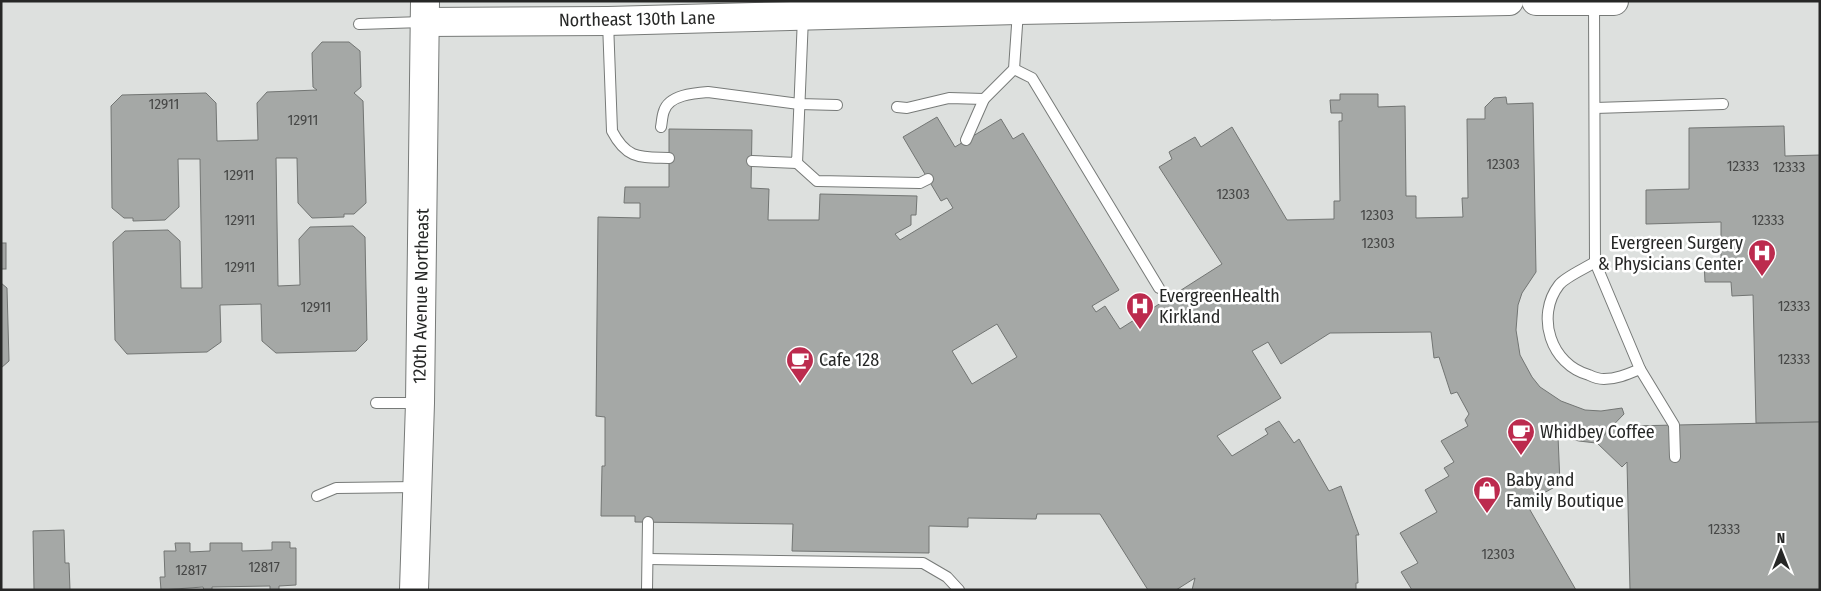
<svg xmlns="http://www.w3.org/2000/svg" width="1821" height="591" font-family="'Fira Sans Condensed',sans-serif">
  <rect width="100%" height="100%" fill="#dde0de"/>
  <g fill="#a5a8a6" stroke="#727573" fill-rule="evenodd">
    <path d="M322,42H349L360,51L361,87L354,93L363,101L366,203L354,214H344V217L312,218L298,203L297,158H276L278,286L300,285L299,239L310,227L353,226L365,237L367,340L356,351L276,353L262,341L261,304L220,305L221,342L207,352L127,354L115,340L113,242L125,231L168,230L180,241L181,288H202L200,159H178L179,207L165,220L133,221V218H124L112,208L111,106L122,95L206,93L216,103L217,141L258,140L257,103L267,92L317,90L313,87L312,53Z"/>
    <path d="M1340,94H1378V107L1405,106L1406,196H1416V218L1463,217L1462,198H1468L1467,119H1485V107L1494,98L1506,97L1507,104L1533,103L1536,272L1522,293L1518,305L1516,330L1520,355L1532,377L1540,387L1561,401L1585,410L1601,411L1622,408L1624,414L1596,443L1579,441L1558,436L1560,484L1526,503L1576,590H1412L1401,572L1418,563L1400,533L1437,512L1425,490L1449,476L1444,468L1454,462L1441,441L1468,426L1465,420L1469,414L1457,392L1451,394L1439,357L1434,358L1431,332L1330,333L1281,364L1268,342L1252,351L1281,398L1217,436L1232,456L1268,434L1265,429L1279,421L1294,443L1299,439L1329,491L1341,486L1359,535H1356L1358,583H1356V590H1192L1195,578L1176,590H1148L1100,514H1037L1036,519L968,518V527L929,526V553L792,551L793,524L635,522V516H601L602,466H605V417L596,416L598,217L640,218V203H624L625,187H669V129L752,130L751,188L769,189L768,220H819L820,194L917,196L916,215H911V225L895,234L900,240L953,208L947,198L941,201L903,137L937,117L955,147L1001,119L1013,139L1023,133L1119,290L1092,306L1096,312L1105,306L1120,329L1222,264L1159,167L1172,159L1169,152L1195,137L1201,147L1232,127L1287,220L1334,219V201H1340L1339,121H1342V113H1331L1330,100H1340ZM997,324L1017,357L972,384L952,351Z"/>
    <path d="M1784,126L1785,156L1820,155V422L1756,423L1753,295L1732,296L1731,282H1705L1704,261H1721V222L1646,224V190L1689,189V128Z"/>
    <rect x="1" y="243" width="5" height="26"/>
    <path d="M1,283L7,288L9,361L1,368Z"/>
    <path d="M1820,422V590H1630L1627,462L1622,467L1597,443L1613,426L1621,434L1629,426Z"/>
    <path d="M64,530L65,563H69L70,590H34L33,531Z"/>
    <path d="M272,542H290V548H296V585L279,586V590H270V586L212,587V590H204L203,587L161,590L160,577H165L164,551H176L175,543H190V552L210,551V543H242V551L272,550Z"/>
  </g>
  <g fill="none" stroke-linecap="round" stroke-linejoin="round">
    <g stroke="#777a78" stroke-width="12">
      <g id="lane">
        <path d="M1594,3L1595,262L1640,369C1628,374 1617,379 1604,379C1599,379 1593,377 1589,375C1551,365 1535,316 1559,285C1565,277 1586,268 1595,262"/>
        <path d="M608,22L612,131C627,160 641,157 669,158"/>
        <path d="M359,24L423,22"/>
        <path d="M1014,69L1032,78L1159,288"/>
        <path d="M897,107L907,108L949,98L984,99"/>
        <path d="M1595,108L1723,104"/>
        <path d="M661,127C662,122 662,116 664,111C669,95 694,93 708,92L799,104L837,105"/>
        <path d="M966,140L984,99L1014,69L1018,11"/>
        <path d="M752,161L797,163L803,17"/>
        <path d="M797,163L817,181L920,183L928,179"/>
        <path d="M1640,369L1674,425L1675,457"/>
        <path d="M376,403H420"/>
        <path d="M317,496L336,488L417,487"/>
        <path d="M648,559L923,563L947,577L959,590"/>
        <path d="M647,590L648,522"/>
      </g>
    </g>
    <g stroke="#777a78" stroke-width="30">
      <g id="secondary">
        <path d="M1536,1H1614"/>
        <path d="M424,22L608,21L1018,10L1509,1"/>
        <path d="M414,590L420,403L425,1"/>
      </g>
    </g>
    <use href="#lane" stroke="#fff" stroke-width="10"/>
    <use href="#secondary" stroke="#fff" stroke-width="28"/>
  </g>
  <defs>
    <g id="hospital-pin" transform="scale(1.4375)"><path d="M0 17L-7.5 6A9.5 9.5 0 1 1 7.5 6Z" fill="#bc2b4e" stroke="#fff"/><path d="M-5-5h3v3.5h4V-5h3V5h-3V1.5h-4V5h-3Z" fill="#fff"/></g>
    <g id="cafe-pin" transform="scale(1.4375)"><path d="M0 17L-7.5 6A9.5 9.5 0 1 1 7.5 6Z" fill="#bc2b4e" stroke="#fff"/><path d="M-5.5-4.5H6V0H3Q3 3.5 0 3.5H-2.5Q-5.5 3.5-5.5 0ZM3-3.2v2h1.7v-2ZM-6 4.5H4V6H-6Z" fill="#fff"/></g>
    <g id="shop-pin" transform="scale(1.4375)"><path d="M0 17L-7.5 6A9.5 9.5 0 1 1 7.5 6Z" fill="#bc2b4e" stroke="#fff"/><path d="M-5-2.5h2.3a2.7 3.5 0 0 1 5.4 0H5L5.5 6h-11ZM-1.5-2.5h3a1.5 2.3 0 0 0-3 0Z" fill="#fff"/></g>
  </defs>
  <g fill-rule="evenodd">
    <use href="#hospital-pin" x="1762" y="253"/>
    <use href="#hospital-pin" x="1140" y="306"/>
    <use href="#cafe-pin" x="800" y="360"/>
    <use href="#cafe-pin" x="1521" y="432"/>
    <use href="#shop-pin" x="1487" y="490"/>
  </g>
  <g text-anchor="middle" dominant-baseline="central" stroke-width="5" stroke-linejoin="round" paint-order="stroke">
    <g font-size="15" fill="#464746">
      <text x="164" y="104">12911</text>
      <text x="303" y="120">12911</text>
      <text x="1503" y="164">12303</text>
      <text x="1743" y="166">12333</text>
      <text x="1789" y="167">12333</text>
      <text x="239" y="175">12911</text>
      <text x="1233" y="194">12303</text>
      <text x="1377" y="215">12303</text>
      <text x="240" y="220">12911</text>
      <text x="1768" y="220">12333</text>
      <text x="1378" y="243">12303</text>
      <text x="240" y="267">12911</text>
      <text x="1794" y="306">12333</text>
      <text x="316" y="307">12911</text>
      <text x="1794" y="359">12333</text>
      <text x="1724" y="529">12333</text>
      <text x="1498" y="554">12303</text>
      <text x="264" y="567">12817</text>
      <text x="191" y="570">12817</text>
    </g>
    <g font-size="18" fill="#262726" stroke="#fff">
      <text transform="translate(637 19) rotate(-1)">Northeast 130th Lane</text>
      <text transform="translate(421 296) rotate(-89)">120th Avenue Northeast</text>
    </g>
    <g font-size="18" fill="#262726" stroke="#fff" text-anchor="start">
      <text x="1743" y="243" text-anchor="end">Evergreen Surgery<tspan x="1743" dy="21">&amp; Physicians Center</tspan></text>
      <text x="1159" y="296">EvergreenHealth<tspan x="1159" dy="21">Kirkland</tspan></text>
      <text x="819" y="360">Cafe 128</text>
      <text x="1540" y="432">Whidbey Coffee</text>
      <text x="1506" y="480">Baby and<tspan x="1506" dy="21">Family Boutique</tspan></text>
    </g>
  </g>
  <rect width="1821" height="591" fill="none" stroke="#262726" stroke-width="5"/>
  <g transform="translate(1781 551)" stroke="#ffffff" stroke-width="4" paint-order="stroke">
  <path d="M0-4L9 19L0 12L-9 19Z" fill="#262726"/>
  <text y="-8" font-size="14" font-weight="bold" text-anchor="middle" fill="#262726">N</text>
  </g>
</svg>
